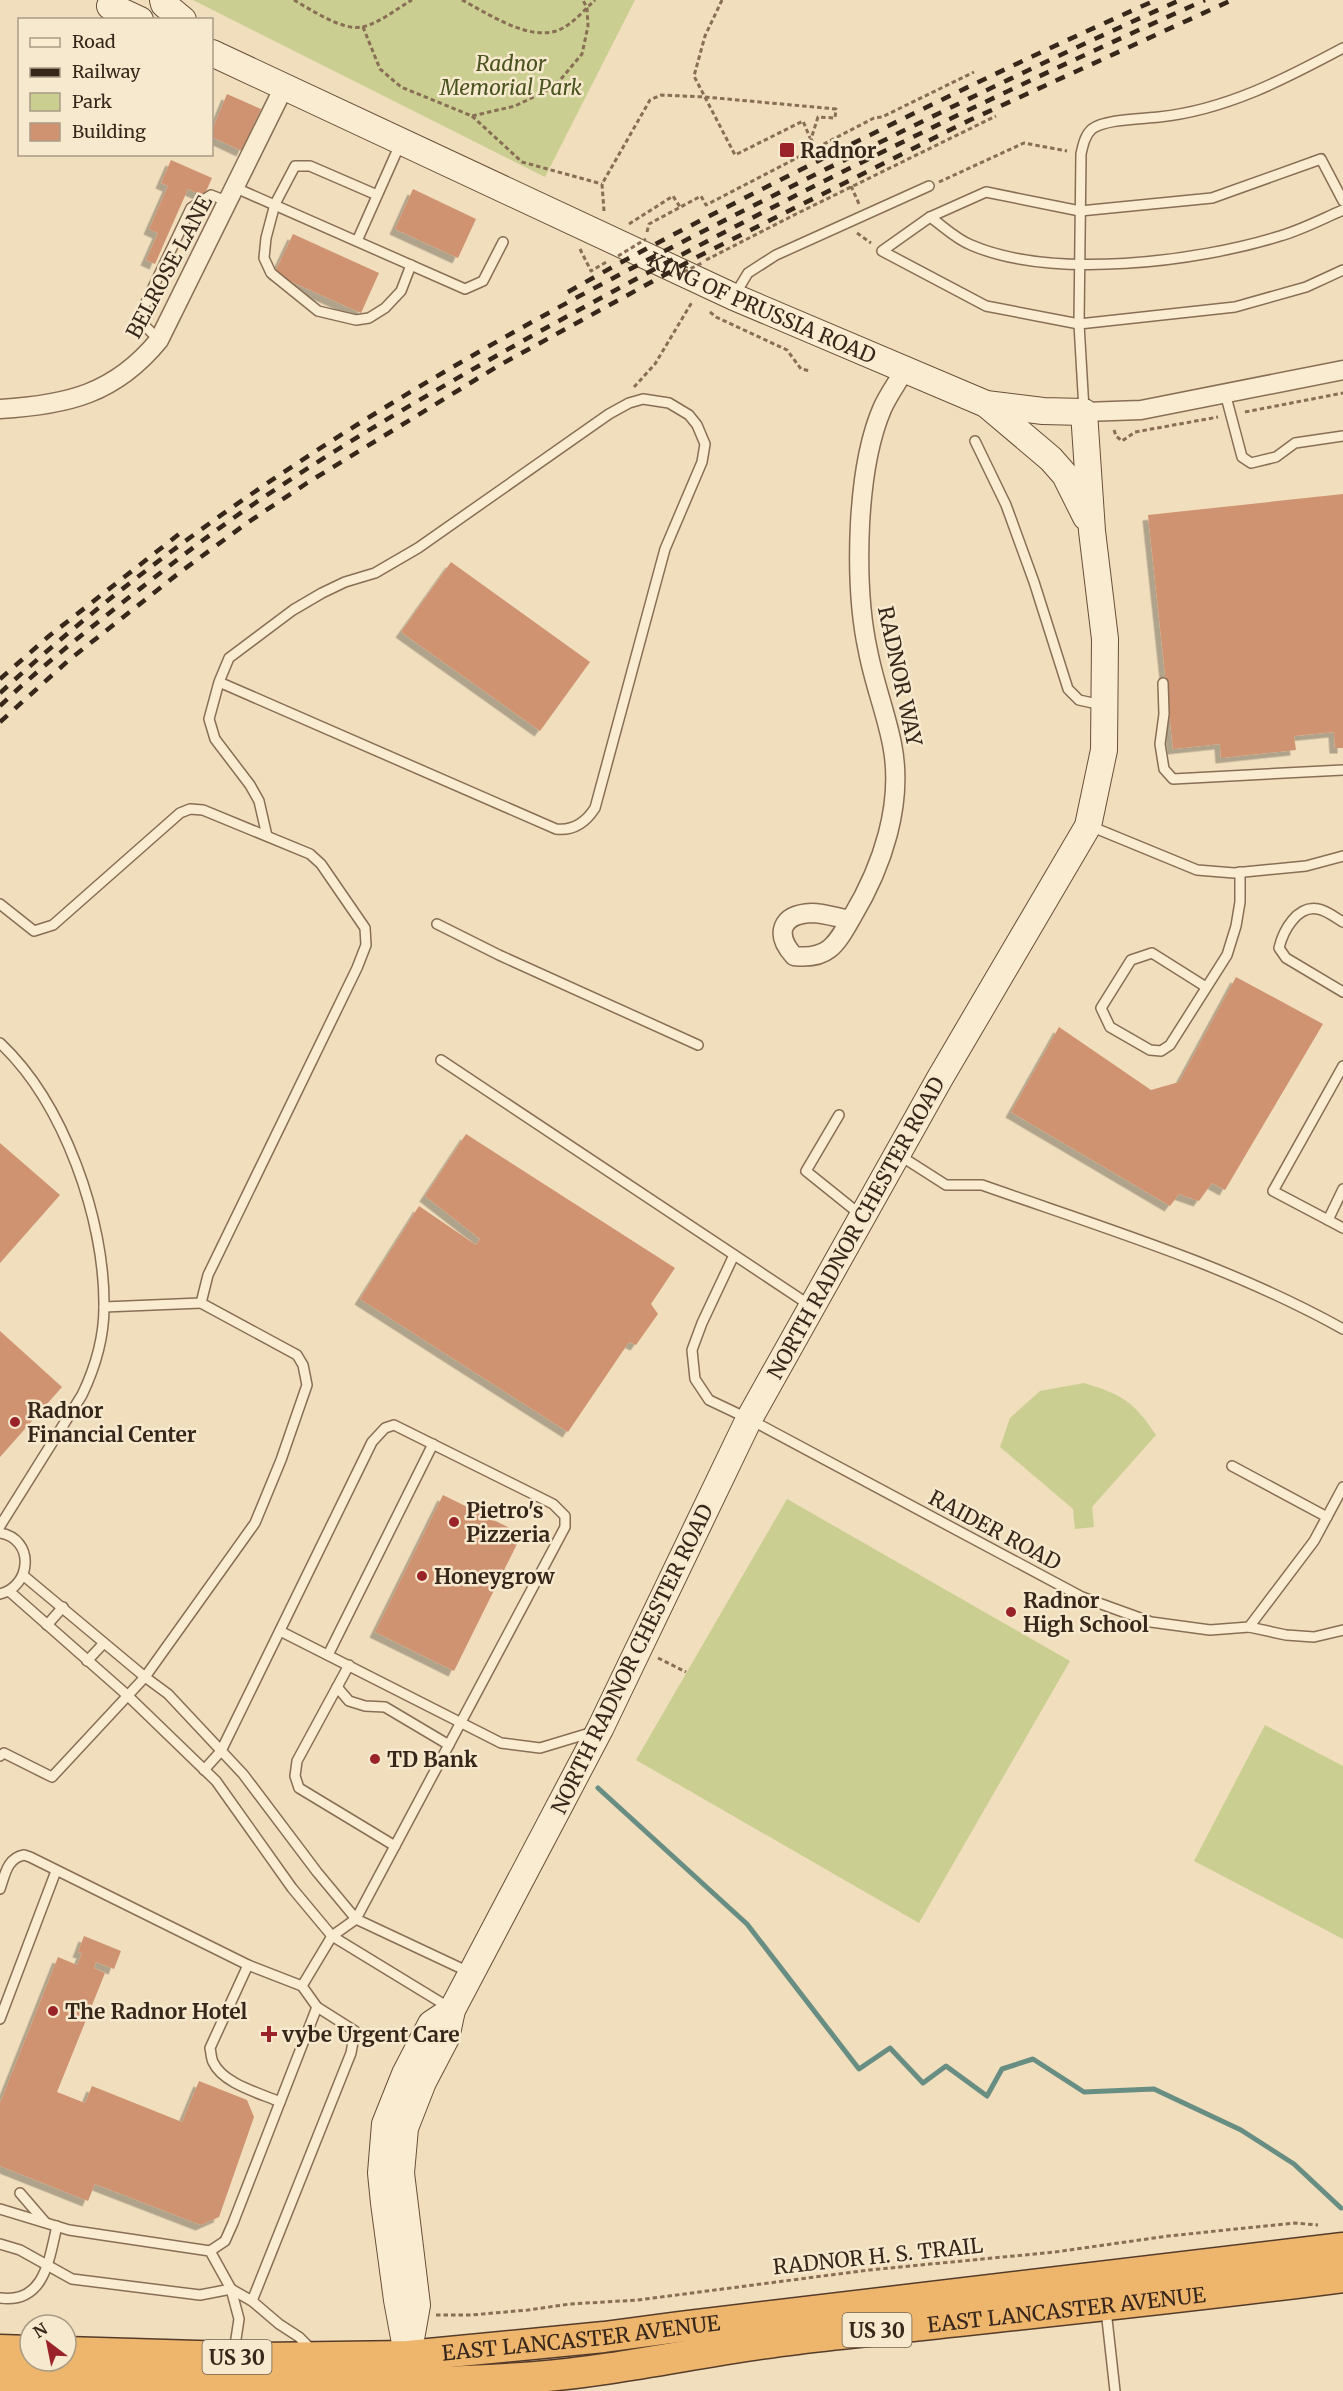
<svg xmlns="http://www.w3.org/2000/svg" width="1343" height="2391" font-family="Merriweather,serif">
  <defs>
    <filter id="shadow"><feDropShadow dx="-5.5" dy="5.5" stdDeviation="0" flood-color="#0004"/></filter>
  </defs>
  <rect width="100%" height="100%" fill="#f0debd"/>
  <g fill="#cace91">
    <path d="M193,0H635L545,177Z"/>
    <path d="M1084,1383C1123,1395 1133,1401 1156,1435L1092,1507L1094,1527L1075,1529L1073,1509L1000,1447L1010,1418L1040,1391Z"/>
    <path d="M787,1499L1070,1661L919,1923L636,1760Z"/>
    <path d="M1265,1725L1343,1766V1939L1194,1861Z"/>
  </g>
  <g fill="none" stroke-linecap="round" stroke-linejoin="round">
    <path stroke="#688e83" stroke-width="5" d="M598,1788L747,1924L859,2069L890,2048L923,2083L946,2066L987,2096L1002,2069L1033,2059L1084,2092L1154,2089L1241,2130L1294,2164L1341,2208"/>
  </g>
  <g fill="#d09371" filter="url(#shadow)">
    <path d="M227,94L261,109L242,151L212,137V130Z"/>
    <path d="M171,160L212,178L204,196L188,189L155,264L146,260L158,233L149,229L168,186L161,183Z"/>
    <path d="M413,189L476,219L458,258L395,229Z"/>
    <path d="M293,234L379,273L361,313L274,274Z"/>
    <path d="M1343,494V748H1335L1334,732L1294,736L1296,750L1221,758L1220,744L1173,749L1148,515Z"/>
    <path d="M451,562L590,662L540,731L401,632Z"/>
    <path d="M1236,977L1323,1024L1225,1190L1212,1183L1199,1201L1179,1194L1170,1206L1011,1112L1059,1027L1151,1090L1179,1082Z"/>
    <path d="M466,1134L675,1268L651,1304L658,1314L636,1345L629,1342L568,1432L360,1299L419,1206L476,1245L480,1239L425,1196Z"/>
    <path d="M0,1143L60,1195L0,1263Z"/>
    <path d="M0,1331L62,1387L0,1457Z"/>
    <path d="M443,1495L522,1534L454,1671L375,1632Z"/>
    <path d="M84,1936L121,1951L114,1969L96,1962L94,1968L105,1973L57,2092L85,2103L92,2086L182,2122L199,2081L247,2100L254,2117L219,2217L201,2225L95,2184L88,2201L0,2166V2103L58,1957L77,1965L82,1953L78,1952Z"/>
  </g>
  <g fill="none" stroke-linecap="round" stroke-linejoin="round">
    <g stroke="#886e55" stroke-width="12">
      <g id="service">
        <path d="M236,188L465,289L483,281L503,242"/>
        <path d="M377,195L310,166H295L275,204L266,238L264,258L271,273L318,311L356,320L369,318L385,308L401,291L411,265"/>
        <path d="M1343,201L1321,159L1212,198L1080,211L986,192L930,217L882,251L986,306L1079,324L1235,307L1306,287L1343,270"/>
        <path d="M930,217C943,226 956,239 971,245C1052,280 1197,262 1280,236C1301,230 1322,219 1343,210"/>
        <path d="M357,241L401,142"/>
        <path d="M734,296L748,273L776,255L929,186"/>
        <path d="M159,340L138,319L191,208L211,195L229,202"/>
        <path d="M1225,393L1242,457L1251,463L1276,457L1295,443L1343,436"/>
        <path d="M1084,410L1079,324L1081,154C1083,145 1085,135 1092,129C1105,119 1142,119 1159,117C1226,110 1285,79 1343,48"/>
        <path d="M975,441L1006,505L1034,582L1068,689L1079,700L1102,705"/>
        <path d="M219,682L556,829C573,831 586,822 595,808L665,549L702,462L705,444L697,425L689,415L669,403L643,399L629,403L609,414L418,548L375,573L345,582L322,593L293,610L229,658L219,682L209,719L215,739L250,785L259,801L267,836"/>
        <path d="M1163,683L1164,714L1160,744L1164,769L1173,779L1343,770"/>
        <path d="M1090,826L1197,870L1234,873L1306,866L1343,856"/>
        <path d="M0,904L34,931L53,925L180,813L190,809L203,810L310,854L321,864L365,928L366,945L357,968L208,1275L201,1303L104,1307"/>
        <path d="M1343,922C1336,918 1326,910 1318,909C1297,905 1283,931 1279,948L1286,958L1343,992"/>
        <path d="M437,924L499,955L698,1045"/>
        <path d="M1206,987L1152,953L1131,960L1101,1008L1110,1027L1150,1050L1161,1051L1170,1045L1227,955L1236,926L1240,902V872"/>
        <path d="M0,1043C64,1103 105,1220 104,1307C104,1337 95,1368 82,1395L0,1526"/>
        <path d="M441,1060L811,1306"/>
        <path d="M1343,1066L1273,1191L1328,1220L1343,1189"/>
        <path d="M839,1115L806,1171L862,1216"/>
        <path d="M899,1155L946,1185H982C1104,1228 1230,1266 1343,1329"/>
        <path d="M1328,1220L1343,1228"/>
        <path d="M734,1255L702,1323L692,1350L695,1379L709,1400L749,1419L1082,1597L1151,1622L1210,1630L1249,1627L1314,1541L1343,1487"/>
        <path d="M1232,1466L1327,1517"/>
        <path d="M0,1533C35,1539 32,1586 0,1594"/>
        <path d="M24,1576L145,1677L168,1694L243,1774L317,1872L356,1919L471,1973"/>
        <path d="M9,1591L127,1695L216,1781L292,1888L332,1936L450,2008"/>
        <path d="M47,1625L63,1607"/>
        <path d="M1249,1627L1286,1635L1314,1637L1343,1630"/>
        <path d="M280,1631L501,1743L540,1748L593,1732"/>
        <path d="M328,1655L433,1444"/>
        <path d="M87,1661L104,1643"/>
        <path d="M349,1665L297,1761L295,1776L299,1788L395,1846"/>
        <path d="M337,1687L349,1701L365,1706L385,1707L449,1745"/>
        <path d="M0,1756L4,1753L52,1777L145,1677L255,1523L281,1460L307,1385L303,1365L297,1355L201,1303"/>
        <path d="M0,1889C5,1875 7,1858 24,1855L30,1857L248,1965L302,1986L332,1936L356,1919L565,1527V1516L553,1504L394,1425L385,1428L372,1442L221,1751L204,1770"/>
        <path d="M248,1965L210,2048C211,2052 211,2058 213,2062C223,2084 260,2093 280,2102"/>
        <path d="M0,2019L56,1871"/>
        <path d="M20,2193L45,2222"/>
        <path d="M0,2209L69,2230L210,2251L231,2289L239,2319L234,2352"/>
        <path d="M0,2244L20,2250L72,2279L200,2295L231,2289L252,2301L279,2324L299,2337L312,2350"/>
        <path d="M210,2251L225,2241L233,2223L317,2007L302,1986"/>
        <path d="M0,2298C45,2304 49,2259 57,2226"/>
        <path d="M252,2301L351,2053L355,2031L317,2007"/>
        <path d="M1106,2310L1115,2391"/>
      </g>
    </g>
    <g stroke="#886e55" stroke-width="21">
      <g id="minor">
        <path d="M0,409C67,405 115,394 159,340L284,87"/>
        <path d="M1084,412L1141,410L1343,370"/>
        <path d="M850,920C838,918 824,913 812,913C781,914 774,934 794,956C828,960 836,945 852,917C882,867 904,804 892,744C886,713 874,683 868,651C859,610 858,566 860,524C862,486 867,444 882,409C888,395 898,382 905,369"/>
      </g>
    </g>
    <g stroke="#6a4f39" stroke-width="28">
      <g id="secondary">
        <path d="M114,0L110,6L140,20"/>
        <path d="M163,0L164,4L183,20"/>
        <path id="s1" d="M212,53L734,297L986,404L1043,411L1084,412L1092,531L1105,639L1104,750L1088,826L940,1078L749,1419L600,1729L452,2010L446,2038L423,2082L405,2128L401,2173L417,2305L408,2356"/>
        <path d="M986,404L1051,459L1065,475L1086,517"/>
        <path d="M405,2343L397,2300L384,2203L381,2173L385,2124L405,2074L431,2024L452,2010"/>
      </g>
    </g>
    <g stroke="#553c2a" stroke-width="33">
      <g id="trunk">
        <path d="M0,2350L30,2351"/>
        <path id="s2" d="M66,2352L260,2358L408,2356L604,2337L679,2327L1343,2248"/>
        <path id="s3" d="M0,2377C178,2382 358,2390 536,2377C623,2370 710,2349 797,2339C979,2318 1161,2301 1343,2277"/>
      </g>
    </g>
    <g stroke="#886e55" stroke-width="3" stroke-dasharray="4.5 3" stroke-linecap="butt">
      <path d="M294,0C311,10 343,31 362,27C380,23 396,9 412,0"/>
      <path d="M462,0C487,13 529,42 559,30C573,24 584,10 595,0"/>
      <path d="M722,0L705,36L694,76L735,155L803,121L810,138"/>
      <path d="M363,27L380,69L401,87L472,116L515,106L546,91L561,79L582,54L588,26L587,8L583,0"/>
      <path d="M472,116L522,162L602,184"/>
      <path d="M939,182L1024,143L1067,151"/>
      <path d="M851,186L859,204"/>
      <path d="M604,211L602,184L650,100L661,95L705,97L836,109L835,118L818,117L811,139L816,149"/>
      <path d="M629,224L673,196L680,207"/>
      <path d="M647,232L649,224L701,196L706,205L874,118L882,117L974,72"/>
      <path d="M857,233L871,243"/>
      <path d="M580,249L591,271L608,261"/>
      <path d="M706,260L796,214L996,116"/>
      <path d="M710,312L716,317L787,350L801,369L811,371"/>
      <path d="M634,387L655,364L692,302"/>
      <path d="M1245,412L1343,393"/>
      <path d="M1114,430L1116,436L1122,441L1135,432L1218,417"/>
      <path d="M658,1658L686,1672"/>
      <path d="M436,2315H471L528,2310L570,2304L638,2300L869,2270L1055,2252L1168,2236L1295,2223L1318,2225"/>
    </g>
    <use href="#service" stroke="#faecd0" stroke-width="9"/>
    <use href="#minor" stroke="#faecd0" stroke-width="18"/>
    <use href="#secondary" stroke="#faecd0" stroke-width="26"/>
    <use href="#trunk" stroke="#eeb56d" stroke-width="30"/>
    <g stroke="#37271b" stroke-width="4.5" stroke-dasharray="10 10" stroke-linecap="butt">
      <path d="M568,292C643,249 719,211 796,172C915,112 1034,54 1156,0"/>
      <path d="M0,679L49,636L183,531"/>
      <path d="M0,693C220,491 474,347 739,213C885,139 1031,67 1180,0"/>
      <path d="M0,706C37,670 78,638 118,606C159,574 199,542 242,512C336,447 437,389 537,333C755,212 978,102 1205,0"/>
      <path d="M0,722L69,660L179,573L247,523L307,483L498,366L699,256L970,120L1232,0"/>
    </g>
    <g stroke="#886e55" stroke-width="3" stroke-dasharray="4.5 3" stroke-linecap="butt">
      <path d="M618,256L646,239"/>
      <path d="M677,275L702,263"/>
    </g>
  </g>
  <g fill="#9a232a" stroke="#f7e9cd" stroke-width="2">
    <rect x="779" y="142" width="16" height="16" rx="3"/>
    <circle cx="15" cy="1422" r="6"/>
    <circle cx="454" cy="1522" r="6"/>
    <circle cx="422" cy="1576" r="6"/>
    <circle cx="1011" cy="1612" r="6"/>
    <circle cx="375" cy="1759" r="6"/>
    <circle cx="53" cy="2011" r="6"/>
    <path d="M266 2025h6v6h6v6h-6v6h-6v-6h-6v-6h6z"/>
  </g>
  <g text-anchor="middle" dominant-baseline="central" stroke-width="5" stroke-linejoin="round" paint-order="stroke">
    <g fill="#f7e9cd" stroke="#716150" stroke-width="1.5">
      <rect x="842.5" y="2313" width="69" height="34" rx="4.5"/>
      <rect x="202.5" y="2340" width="69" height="34" rx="4.5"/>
    </g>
    <g font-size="20" font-weight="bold" fill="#37271b">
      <text x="877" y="2330">US 30</text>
      <text x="237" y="2357">US 30</text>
    </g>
    <g font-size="21" font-style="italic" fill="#4a5420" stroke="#f7e9cd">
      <text x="511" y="63">Radnor<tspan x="511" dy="24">Memorial Park</tspan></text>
    </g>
    <g font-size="21" font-weight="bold" fill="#37271b" stroke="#f7e9cd" text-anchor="start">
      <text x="800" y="150">Radnor</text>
      <text x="27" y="1410">Radnor<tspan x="27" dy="24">Financial Center</tspan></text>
      <text x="466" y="1510">Pietro's<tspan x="466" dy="24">Pizzeria</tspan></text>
      <text x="434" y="1576">Honeygrow</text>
      <text x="1023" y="1600">Radnor<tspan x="1023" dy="24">High School</tspan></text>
      <text x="387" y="1759">TD Bank</text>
      <text x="65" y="2011">The Radnor Hotel</text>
      <text x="282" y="2034">vybe Urgent Care</text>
    </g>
    <g font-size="21" fill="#37271b" stroke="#f7e9cd">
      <text transform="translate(169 267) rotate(-62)">BELROSE LANE</text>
      <text stroke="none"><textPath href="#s1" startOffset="606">KING OF PRUSSIA ROAD</textPath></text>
      <text transform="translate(900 676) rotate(78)">RADNOR WAY</text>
      <text transform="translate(856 1228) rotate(-61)">NORTH RADNOR CHESTER ROAD</text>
      <text transform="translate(995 1530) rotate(28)">RAIDER ROAD</text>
      <text transform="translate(632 1659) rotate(-64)">NORTH RADNOR CHESTER ROAD</text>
      <text transform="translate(878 2256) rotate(-6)">RADNOR H. S. TRAIL</text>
      <text stroke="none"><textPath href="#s3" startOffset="1071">EAST LANCASTER AVENUE</textPath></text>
      <text stroke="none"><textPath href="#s2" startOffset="516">EAST LANCASTER AVENUE</textPath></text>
    </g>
  </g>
  <rect x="18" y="18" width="195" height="138" fill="#f7e9cd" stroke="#aa9b86" stroke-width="1.5"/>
  <rect x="30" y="38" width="30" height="9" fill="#faecd0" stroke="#aa9b86" stroke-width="1.5"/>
  <text x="72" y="48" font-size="18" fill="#37271b">Road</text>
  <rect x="30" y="68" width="30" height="9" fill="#37271b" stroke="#aa9b86" stroke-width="1.5"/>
  <text x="72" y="78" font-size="18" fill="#37271b">Railway</text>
  <rect x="30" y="93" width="30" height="18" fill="#cace91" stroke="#aa9b86" stroke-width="1.5"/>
  <text x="72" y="108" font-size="18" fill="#37271b">Park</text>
  <rect x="30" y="123" width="30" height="18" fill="#d09371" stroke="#aa9b86" stroke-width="1.5"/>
  <text x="72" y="138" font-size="18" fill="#37271b">Building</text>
  <g transform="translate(48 2343) rotate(328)"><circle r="28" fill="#f7e9cd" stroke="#aa9b86" stroke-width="1.5"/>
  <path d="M0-4.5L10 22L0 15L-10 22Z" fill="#9a232a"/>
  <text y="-9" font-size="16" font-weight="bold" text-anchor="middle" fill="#37271b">N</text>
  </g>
</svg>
